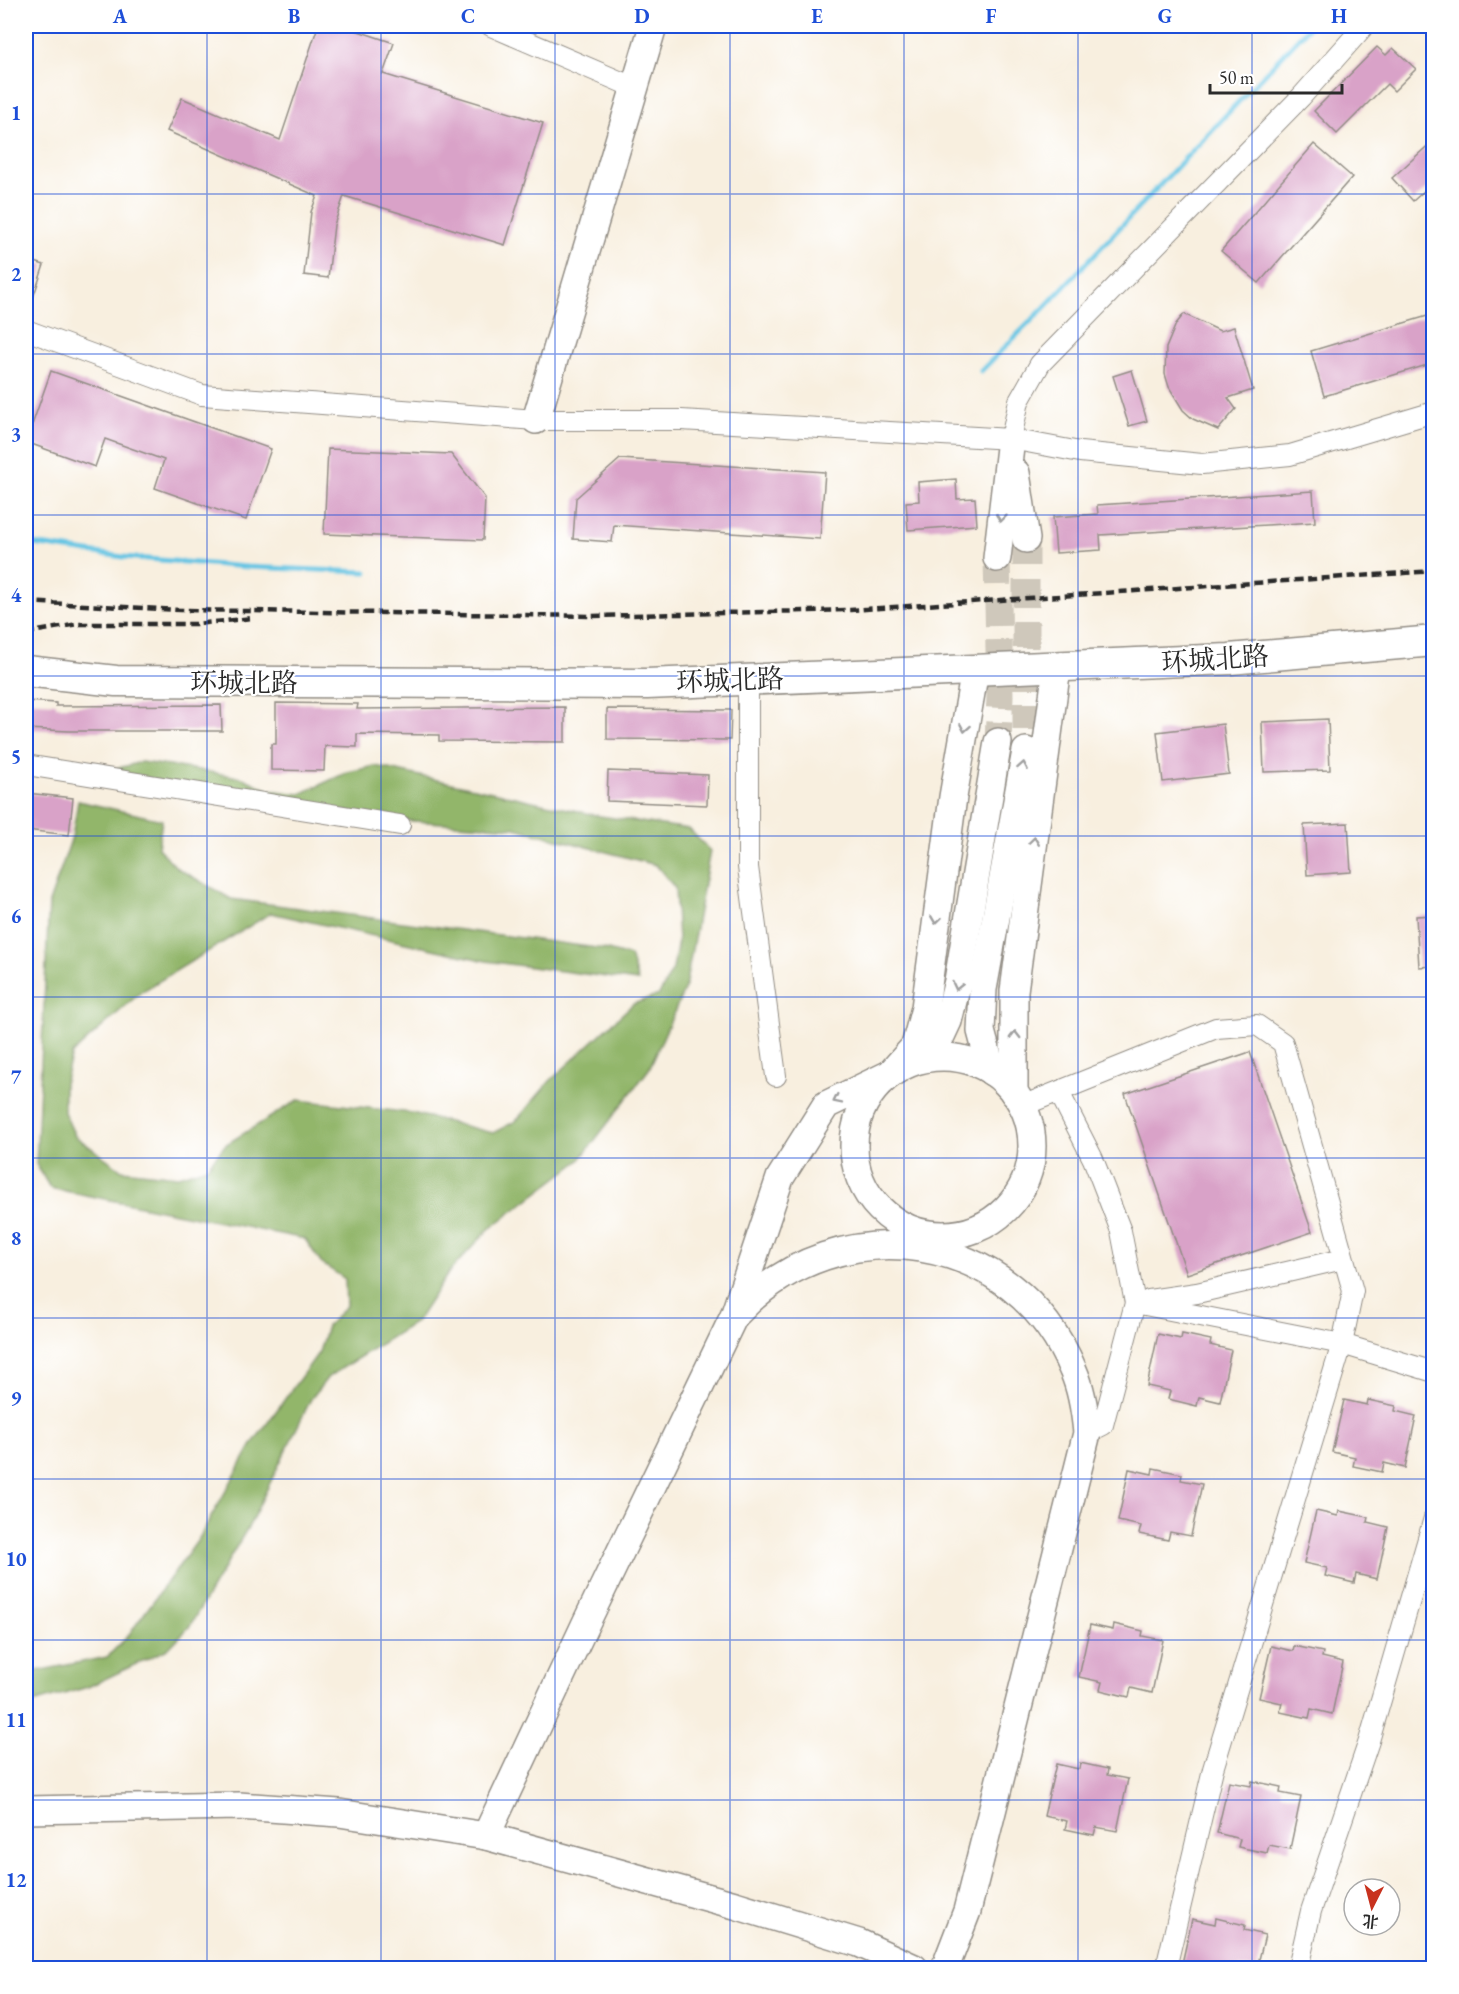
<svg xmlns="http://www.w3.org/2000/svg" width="1459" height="1994" font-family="'EB Garamond','Noto Serif SC',serif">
  <rect width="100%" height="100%" fill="#fff"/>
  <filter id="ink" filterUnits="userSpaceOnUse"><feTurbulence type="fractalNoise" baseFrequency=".0167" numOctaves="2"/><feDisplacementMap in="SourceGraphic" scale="12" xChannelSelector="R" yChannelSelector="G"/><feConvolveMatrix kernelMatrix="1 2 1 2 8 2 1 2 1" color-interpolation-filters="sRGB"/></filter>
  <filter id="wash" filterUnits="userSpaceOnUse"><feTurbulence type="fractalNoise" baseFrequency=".008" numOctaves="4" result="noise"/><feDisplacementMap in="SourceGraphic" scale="24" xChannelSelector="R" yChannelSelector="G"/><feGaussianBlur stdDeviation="1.35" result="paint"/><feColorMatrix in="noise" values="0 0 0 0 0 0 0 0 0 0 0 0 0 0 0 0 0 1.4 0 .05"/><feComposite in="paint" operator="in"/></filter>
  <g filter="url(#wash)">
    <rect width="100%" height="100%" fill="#f8efdf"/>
    <path fill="#92b66a" stroke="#5e704a" stroke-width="1.5" d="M141,762L199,770L243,778L269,790L300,794L348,772L375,766L600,816L689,829L710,851L685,988L649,1069L579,1161L488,1230L449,1272L417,1321L328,1377L311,1399L250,1524L189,1627L168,1649L88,1687L26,1705V1673L107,1657L127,1637L198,1540L253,1443L319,1352L327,1326L346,1306L345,1279L321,1263L305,1239L50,1188L36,1164L49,903L72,837L78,801L162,820L158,848L177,868L231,899L604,949L630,956L638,981L486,961L271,913L141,992L72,1054L64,1083V1112L75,1136L122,1170L178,1176L207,1167L225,1145L298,1100L412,1113L493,1133L516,1121L550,1081L633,1004L659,995L673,969L678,941L675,888L656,865L515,828L399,820L125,776L115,769Z"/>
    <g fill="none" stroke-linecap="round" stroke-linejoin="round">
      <g stroke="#65c5e3" stroke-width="5">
        <path d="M981,371L1043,309L1310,26"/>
        <path d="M26,543L123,557L247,567L366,572"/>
      </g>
    </g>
    <g id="blocks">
      <g fill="#d9a2c8">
        <path d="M318,26H353L352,29L394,43L383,74L543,123L505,245L344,196L334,225L328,278L304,275L311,212L317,196L167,131L182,98L280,140Z"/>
        <path d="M1377,47L1386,55L1393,48L1416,69L1394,91L1387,84L1337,134L1314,111Z"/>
        <path d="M1434,140V182L1413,201L1392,178Z"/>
        <path d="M1314,144L1352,177L1259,283L1221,251Z"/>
        <path d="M26,259L44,265L28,313L26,312Z"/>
        <path d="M1184,314L1220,331L1234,327L1253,390L1228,398L1236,409L1218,430L1193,419L1183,410L1169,387L1165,374L1166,348L1176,324Z"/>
        <path d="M1434,314V363L1324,396L1311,351Z"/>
        <path d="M1132,370L1147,421L1129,426L1113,376Z"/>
        <path d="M51,371L271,449L246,520L155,488L164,460L105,439L95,467L26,442Z"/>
        <path d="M328,449L451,454L485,498L483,540L324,534Z"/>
        <path d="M620,459L825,472L820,539L614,525L612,542L573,539L576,498Z"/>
        <path d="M956,479L957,499L975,498L977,525L908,530L906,502L919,501L918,482Z"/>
        <path d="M1313,491L1315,522L1100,535L1101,550L1056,553L1053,517L1098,514L1097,505Z"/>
        <path d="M26,701L56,703V706L221,705L222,731H69L26,729Z"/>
        <path d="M276,703L358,704L357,709L565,707V742L439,741V735L357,734V747L325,746L324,771L271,770V744H276Z"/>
        <path d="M607,709L731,710L730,740L607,739Z"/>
        <path d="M1328,719L1330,770L1264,772L1262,722Z"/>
        <path d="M1223,724L1229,774L1163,782L1157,732Z"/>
        <path d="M608,771L708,775L707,805L607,801Z"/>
        <path d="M26,793L73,798L69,835L26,830Z"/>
        <path d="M1348,823L1351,872L1307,875L1304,825Z"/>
        <path d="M1434,915V966L1419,967L1416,916Z"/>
        <path d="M1250,1052L1312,1232L1187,1274L1125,1094Z"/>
        <path d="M1158,1334L1181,1339L1182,1334L1211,1340L1210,1345L1231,1350L1220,1402L1199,1397L1197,1406L1168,1399L1170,1391L1147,1386Z"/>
        <path d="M1344,1400L1367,1405L1368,1400L1396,1406L1395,1411L1416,1416L1405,1468L1384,1463L1382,1472L1353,1466L1355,1457L1332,1452Z"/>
        <path d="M1153,1468L1182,1474L1181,1480L1202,1484L1191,1536L1170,1532L1168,1540L1139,1534L1141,1526L1118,1521L1129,1469L1152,1474Z"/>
        <path d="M1316,1511L1338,1516L1339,1511L1368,1517L1367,1522L1388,1527L1377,1579L1356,1574L1354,1583L1325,1576L1327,1568L1304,1563Z"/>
        <path d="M1114,1624L1143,1631L1142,1636L1163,1640L1152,1693L1131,1688L1129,1697L1100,1690L1102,1682L1079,1677L1090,1625L1113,1630Z"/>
        <path d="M1271,1646L1293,1651L1294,1646L1323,1652L1322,1657L1343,1662L1332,1714L1311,1709L1309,1718L1280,1712L1282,1703L1259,1698Z"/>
        <path d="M1080,1763L1108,1769L1107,1775L1128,1779L1117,1831L1096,1827L1094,1835L1065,1829L1067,1821L1044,1816L1056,1764L1079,1769Z"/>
        <path d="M1252,1781L1281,1787L1280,1793L1301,1797L1290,1849L1269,1845L1267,1853L1238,1847L1240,1839L1217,1833L1229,1782L1251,1786Z"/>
        <path d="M1216,1918L1245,1925L1244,1930L1265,1935L1257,1968H1181L1192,1919L1215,1924Z"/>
      </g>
    </g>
  </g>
  <g filter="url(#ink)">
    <use href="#blocks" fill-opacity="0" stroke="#928d85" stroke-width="1.5"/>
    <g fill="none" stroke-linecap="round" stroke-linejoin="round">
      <g stroke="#cfc8bb" stroke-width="27" stroke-dasharray="27 14" stroke-linecap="butt">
        <path d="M1026,539V751"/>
        <path d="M997,558L1000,696L998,742"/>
      </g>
      <g stroke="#928d85" stroke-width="22">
        <g id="street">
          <path d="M491,26L633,87"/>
          <path d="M26,330L202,395L536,420H681L1011,439L1080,452L1202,464L1290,455L1434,412"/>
          <path d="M1011,439L1019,401L1040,364L1301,97L1364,26"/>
          <path d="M748,680V867L776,1076"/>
          <path d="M26,765L400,825"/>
          <path d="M1059,1092L1093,1159L1121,1231L1135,1303L1103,1425L1087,1433"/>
          <path d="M1022,1106L1216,1028L1257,1025L1283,1043L1353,1291L1342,1344L1213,1769L1166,1968"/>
          <path d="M1149,1300L1197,1293L1343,1259"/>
          <path d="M1135,1303L1342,1344L1434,1372"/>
          <path d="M1298,1968L1311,1911L1369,1741L1434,1518"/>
        </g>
      </g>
      <g stroke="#928d85" stroke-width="30">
        <g id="secondary">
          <path d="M536,420L653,26"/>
          <path d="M1016,473L1026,539"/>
          <path d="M997,558L1011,439"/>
          <circle cx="943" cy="1146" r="89"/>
          <path d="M917,1060L941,1036L948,1021L958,981L998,742"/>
          <path d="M992,1072L981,1031L983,989L1026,751"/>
          <path d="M1014,1093V991L1057,667"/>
          <path d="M737,1313C839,1204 1015,1230 1073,1370C1082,1390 1085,1411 1087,1433L967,1911L945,1968"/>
          <path d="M26,1810L239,1806L339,1813L486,1836L735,1905L859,1943L914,1968"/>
          <path d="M486,1836L586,1623L734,1316L780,1178L826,1105L890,1074L915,1046L925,1008L953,797L975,670"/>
        </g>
      </g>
      <g stroke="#928d85" stroke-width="33">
        <path id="primary" d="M26,671L116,681L647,684L1229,659L1434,641"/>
      </g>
      <use href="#street" stroke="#fff" stroke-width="20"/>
      <use href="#secondary" stroke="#fff" stroke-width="27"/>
      <use href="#primary" stroke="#fff" stroke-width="30"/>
      <g stroke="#2b2b2b" stroke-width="4.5" stroke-dasharray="9 4.5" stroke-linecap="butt">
        <path d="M26,602L181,610L592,616L850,610L1434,571"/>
        <path d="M26,633L78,624H196L253,618"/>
      </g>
    </g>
    <defs><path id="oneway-chevron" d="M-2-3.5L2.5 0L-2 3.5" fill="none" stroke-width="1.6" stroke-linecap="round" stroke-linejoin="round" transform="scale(1.5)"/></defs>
    <g stroke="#a0a0a0">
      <use href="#oneway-chevron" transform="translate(1001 518) rotate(97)"/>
      <use href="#oneway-chevron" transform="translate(965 728) rotate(100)"/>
      <use href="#oneway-chevron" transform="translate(1023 766) rotate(-80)"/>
      <use href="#oneway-chevron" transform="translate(1034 841) rotate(-82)"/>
      <use href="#oneway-chevron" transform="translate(936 920) rotate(98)"/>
      <use href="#oneway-chevron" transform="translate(957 986) rotate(103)"/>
      <use href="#oneway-chevron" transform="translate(1015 1035) rotate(-90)"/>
      <use href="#oneway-chevron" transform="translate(837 1100) rotate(154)"/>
    </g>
  </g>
  <path fill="none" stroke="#1d4ed8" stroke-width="1.5" stroke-opacity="0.55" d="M207,26V1968M381,26V1968M555,26V1968M730,26V1968M904,26V1968M1078,26V1968M1252,26V1968M26,194H1434M26,354H1434M26,515H1434M26,676H1434M26,836H1434M26,997H1434M26,1158H1434M26,1318H1434M26,1479H1434M26,1640H1434M26,1800H1434"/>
  <g text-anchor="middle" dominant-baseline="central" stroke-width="4.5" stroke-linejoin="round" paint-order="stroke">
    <g font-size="27" fill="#2b2b2b" stroke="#fff">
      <text transform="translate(1215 659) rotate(-4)">环城北路</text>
      <text transform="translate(730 680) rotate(-2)">环城北路</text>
      <text x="244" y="682">环城北路</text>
    </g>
  </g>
  <rect width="1459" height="1994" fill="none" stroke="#fff" stroke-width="66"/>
  <g transform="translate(1372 1907) rotate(186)"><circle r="28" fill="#ffffff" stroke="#aaaaaa" stroke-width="1.5"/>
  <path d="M0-4.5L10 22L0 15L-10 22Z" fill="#c8321e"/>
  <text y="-9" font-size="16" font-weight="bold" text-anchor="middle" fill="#2b2b2b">北</text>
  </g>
  <path d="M1210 84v9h132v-9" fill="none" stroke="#2b2b2b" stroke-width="3"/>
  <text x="1219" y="84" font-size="18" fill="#2b2b2b" stroke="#ffffff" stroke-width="4.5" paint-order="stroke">50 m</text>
  <rect x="33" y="33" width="1393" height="1928" fill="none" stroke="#1d4ed8" stroke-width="2"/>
  <g font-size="20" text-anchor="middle" font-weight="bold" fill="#1d4ed8">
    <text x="120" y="23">A</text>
    <text x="294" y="23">B</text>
    <text x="468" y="23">C</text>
    <text x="642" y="23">D</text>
    <text x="817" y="23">E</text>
    <text x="991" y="23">F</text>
    <text x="1165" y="23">G</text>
    <text x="1339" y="23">H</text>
    <text x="16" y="120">1</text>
    <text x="16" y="281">2</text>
    <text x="16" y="441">3</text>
    <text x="16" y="602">4</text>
    <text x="16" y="763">5</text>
    <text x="16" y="923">6</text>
    <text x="16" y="1084">7</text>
    <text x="16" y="1245">8</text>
    <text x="16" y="1405">9</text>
    <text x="16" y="1566">10</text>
    <text x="16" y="1727">11</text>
    <text x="16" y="1887">12</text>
  </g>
</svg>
